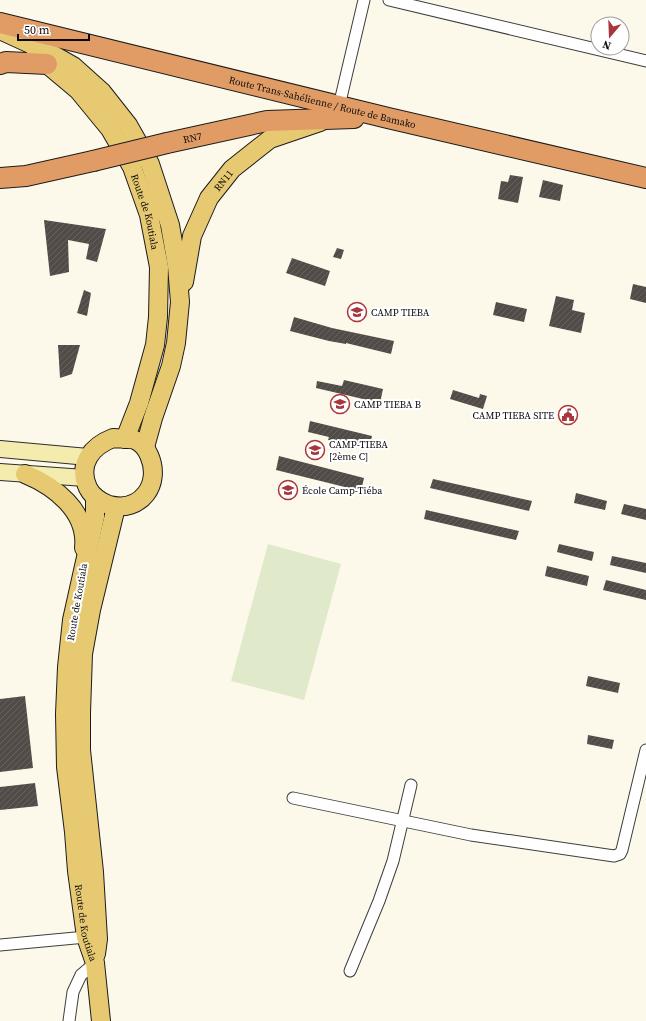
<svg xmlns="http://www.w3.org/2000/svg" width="646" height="1021" font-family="'Source Serif 4',serif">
  <defs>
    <pattern id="building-hatch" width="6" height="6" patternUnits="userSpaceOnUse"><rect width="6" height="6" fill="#524c49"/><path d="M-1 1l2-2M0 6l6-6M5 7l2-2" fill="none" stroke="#66615f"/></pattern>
  </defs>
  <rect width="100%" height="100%" fill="#fcf9eb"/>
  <path fill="#e0eaca" d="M268,544L341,564L304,700L231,681Z"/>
  <g fill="url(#building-hatch)">
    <path d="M510,175L523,177L518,203L498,199L501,181L508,182Z"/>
    <path d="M543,180L563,185L560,201L539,197Z"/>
    <path d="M44,220L106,229L97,262L86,259L89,244L68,240L69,272L50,276Z"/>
    <path d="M337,248L344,250L341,259L333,257Z"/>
    <path d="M292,258L330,271L325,286L286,273Z"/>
    <path d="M633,284L646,287V303L630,299Z"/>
    <path d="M84,290L91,293L87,316L77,313Z"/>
    <path d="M556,296L574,300L572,310L585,313L581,333L549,326Z"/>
    <path d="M496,302L527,309L524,322L493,315Z"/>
    <path d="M294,317L332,328L394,341L391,354L346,343V344L329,341L290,331Z"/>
    <path d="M58,345H80L72,374L60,378Z"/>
    <path d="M344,380L383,389L380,403L316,388L317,381L342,386Z"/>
    <path d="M453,390L479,398L480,394L487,396L483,409L450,399Z"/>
    <path d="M310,421L372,436L369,449L328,440L329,437L308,432Z"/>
    <path d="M279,456L364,478L361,491L276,470Z"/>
    <path d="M433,479L532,501L529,511L430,488Z"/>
    <path d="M576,493L607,501L605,510L574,503Z"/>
    <path d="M624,504L646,509V520L621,514Z"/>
    <path d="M426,510L519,531L516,540L424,519Z"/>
    <path d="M559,544L594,552L592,561L557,552Z"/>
    <path d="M612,556L646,563V573L610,565Z"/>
    <path d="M547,566L589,576L587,586L545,576Z"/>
    <path d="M606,580L646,590V600L603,590Z"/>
    <path d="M588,676L620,683L618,693L586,686Z"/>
    <path d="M25,696L33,768L0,772V699Z"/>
    <path d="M588,735L614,740L612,749L587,744Z"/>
    <path d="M35,783L38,806L0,810V787Z"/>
  </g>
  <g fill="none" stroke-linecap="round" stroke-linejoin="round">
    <g stroke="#3e3e3e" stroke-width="13">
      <g id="street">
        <path d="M389,0L646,61"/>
        <path d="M339,106L364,0"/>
        <path d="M293,798L471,835L614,856L620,854L622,850L646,750"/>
        <path d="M0,945L86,937"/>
        <path d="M350,971L379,901L393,861L411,785"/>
        <path d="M69,1021L73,992L81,975L95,963"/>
      </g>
    </g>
    <g stroke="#2d2d2d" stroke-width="18">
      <g id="secondary">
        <path d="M0,449L88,457"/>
        <path d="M0,472L85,478"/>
      </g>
    </g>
    <g stroke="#1c1c1c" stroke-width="20">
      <g id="primary">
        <path d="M0,30L50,53L73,66L102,92L128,125L150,164L170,225L177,266L180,302L176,343L171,366L153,418L145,447"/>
        <path id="s1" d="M34,58L47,64L78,90L110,129L132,167L149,215L159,267L158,317L155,345L139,403L125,439"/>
        <path id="s2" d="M184,282L192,236L209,198L232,169L270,139L320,122"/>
        <path d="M113,438C120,439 129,438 135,440C142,443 146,448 149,455C162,484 141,513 109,505C101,502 92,496 88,488C77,464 92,446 113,438Z"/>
        <path d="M25,474C54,486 88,511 84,548"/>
        <path id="s3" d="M95,497V517L72,620L67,667L65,714L66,767L74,832L77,871L86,937L95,963L101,1021"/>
        <path d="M96,954L98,939L94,872L81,750V713L83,654L91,610L116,507"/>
      </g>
    </g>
    <g stroke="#1c1c1c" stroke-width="22">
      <g id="highway">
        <path id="s4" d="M0,23L388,118L646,178"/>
        <path d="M0,64L6,62L47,64"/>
        <path id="s5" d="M167,143L267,121L354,118"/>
        <path d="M0,178L26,176L93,161"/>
      </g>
    </g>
    <use href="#street" stroke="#fff" stroke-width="11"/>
    <use href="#secondary" stroke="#f4ecae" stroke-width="16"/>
    <use href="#primary" stroke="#e6c971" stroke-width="18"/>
    <use href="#highway" stroke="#e19c65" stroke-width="20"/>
    <g stroke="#1c1c1c" stroke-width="22" stroke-linecap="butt">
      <path id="highway-bridge" d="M93,161L167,143"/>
    </g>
    <use href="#highway-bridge" stroke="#e19c65" stroke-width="20"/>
  </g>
  <defs>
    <g id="school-ring" transform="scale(1)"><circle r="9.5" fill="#fff" stroke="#a8363c" stroke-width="1.5"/><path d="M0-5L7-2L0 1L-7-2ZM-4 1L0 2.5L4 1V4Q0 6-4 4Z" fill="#a8363c"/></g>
    <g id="civic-ring" transform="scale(1)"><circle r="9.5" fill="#fff" stroke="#a8363c" stroke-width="1.5"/><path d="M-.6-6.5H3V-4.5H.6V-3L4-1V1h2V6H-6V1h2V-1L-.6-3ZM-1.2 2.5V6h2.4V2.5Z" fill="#a8363c"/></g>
  </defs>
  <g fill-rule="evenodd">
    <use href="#school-ring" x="357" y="312"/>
    <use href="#school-ring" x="340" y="404"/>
    <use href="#civic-ring" x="568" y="415"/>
    <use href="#school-ring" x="315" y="450"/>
    <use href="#school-ring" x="288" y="490"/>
  </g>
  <g text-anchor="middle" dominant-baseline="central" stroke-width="4" stroke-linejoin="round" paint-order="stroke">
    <g font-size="10" fill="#0b0b0b" stroke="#fff">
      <text stroke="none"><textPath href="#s4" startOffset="332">Route Trans-Sahélienne / Route de Bamako</textPath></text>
      <text stroke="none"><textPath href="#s5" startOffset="26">RN7</textPath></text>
      <text stroke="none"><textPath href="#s2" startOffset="111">RN11</textPath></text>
      <text stroke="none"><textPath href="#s1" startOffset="196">Route de Koutiala</textPath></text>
      <text transform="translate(77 602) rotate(-80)">Route de Koutiala</text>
      <text stroke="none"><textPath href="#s3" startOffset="430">Route de Koutiala</textPath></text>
    </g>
    <g font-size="10" fill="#0b0b0b" stroke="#fff" text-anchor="start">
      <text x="371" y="312">CAMP TIEBA</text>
      <text x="354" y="404">CAMP TIEBA B</text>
      <text x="554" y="415" text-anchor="end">CAMP TIEBA SITE</text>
      <text x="329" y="444">CAMP-TIEBA<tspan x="329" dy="12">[2ème C]</tspan></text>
      <text x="302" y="490">École Camp-Tiéba</text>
    </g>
  </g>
  <g transform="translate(610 36) rotate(199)"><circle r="19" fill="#ffffff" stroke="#9d9d9d"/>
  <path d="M0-3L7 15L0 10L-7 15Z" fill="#a8363c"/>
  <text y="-6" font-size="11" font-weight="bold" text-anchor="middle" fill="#0b0b0b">N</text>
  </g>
  <path d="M18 34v6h71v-6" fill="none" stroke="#0b0b0b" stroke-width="2"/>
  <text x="24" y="34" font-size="12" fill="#0b0b0b" stroke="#ffffff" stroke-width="3" paint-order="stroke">50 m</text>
</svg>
